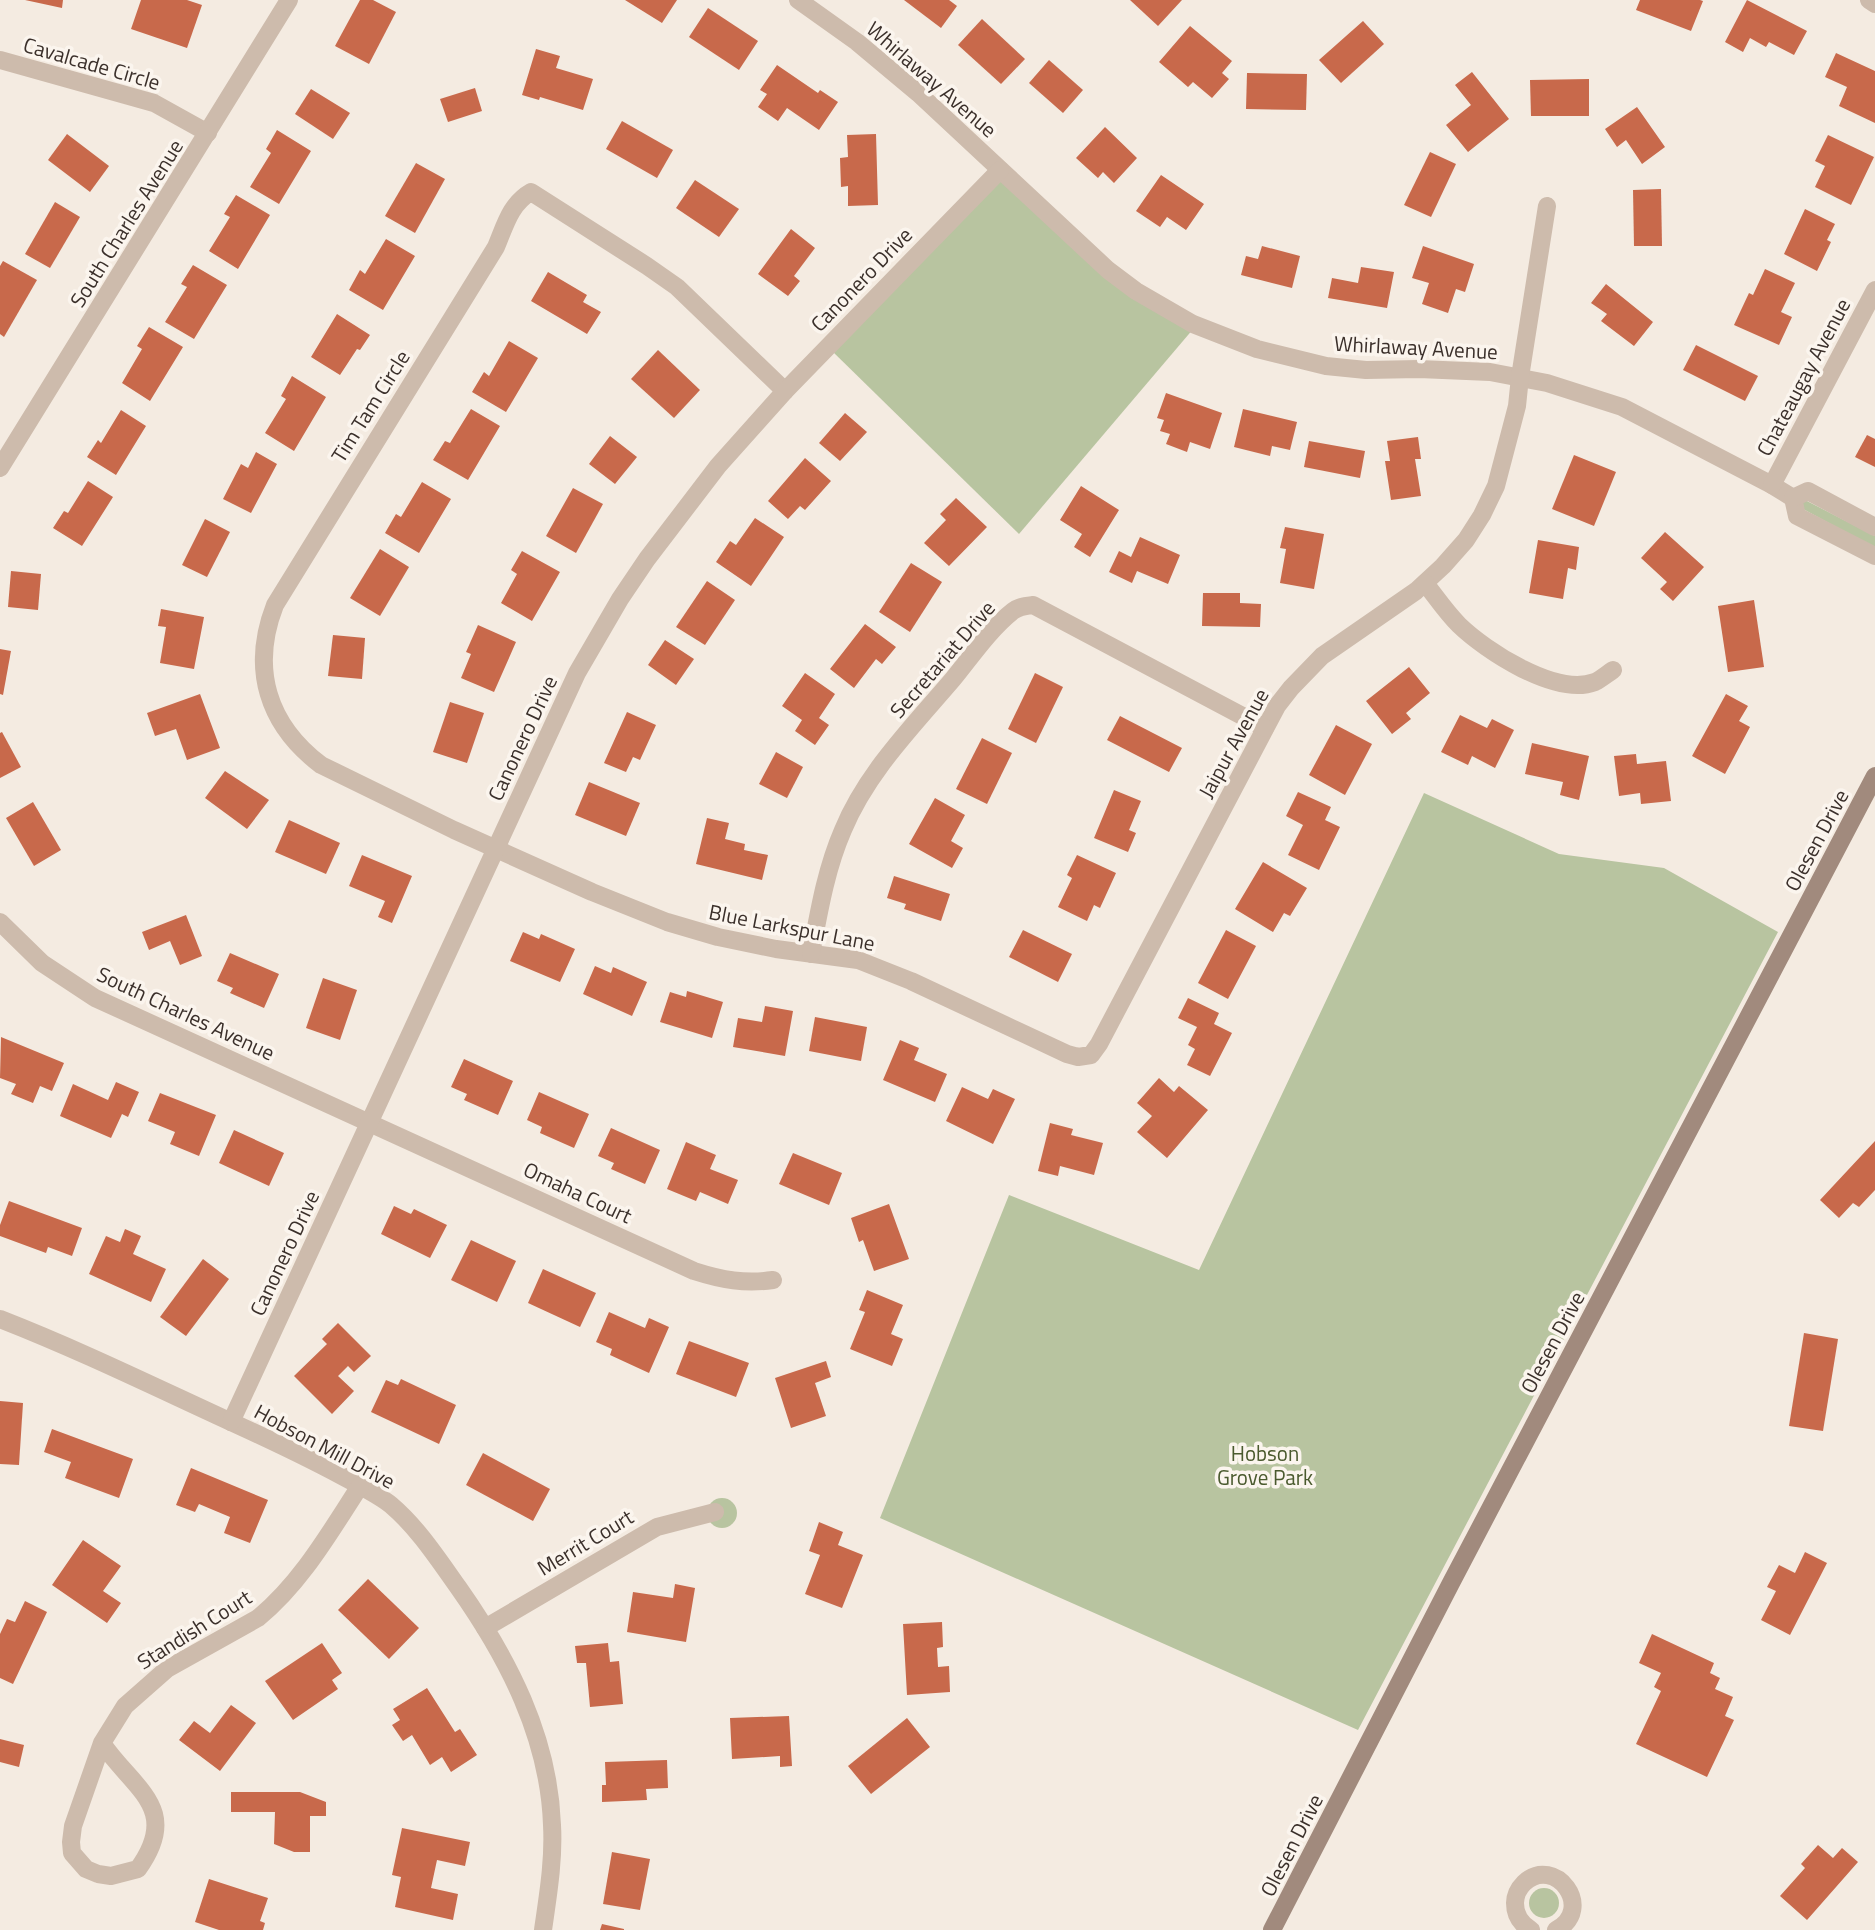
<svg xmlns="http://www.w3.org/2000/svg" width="1875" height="1930" font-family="'Titillium Web',sans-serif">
  <rect width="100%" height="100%" fill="#f4ebe1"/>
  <g fill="#b8c4a0">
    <path d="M999,176L1194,328L1019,534L831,350Z"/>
    <path d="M1805,500L1875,536V548L1803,509L1800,502Z"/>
    <path d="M1424,793L1559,854L1664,868L1778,932L1358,1730L880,1518L1009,1195L1199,1270Z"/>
    <circle cx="722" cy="1513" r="15"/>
    <circle cx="1544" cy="1903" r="15"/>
  </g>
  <g fill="#c8694b">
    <path d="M25,0H63L62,8Z"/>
    <path d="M141,0H187L202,5L187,48L131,29Z"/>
    <path d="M360,0H373L396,12L369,64L335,46Z"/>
    <path d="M625,0H677L662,23Z"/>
    <path d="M904,0H949L957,6L941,28Z"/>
    <path d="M1130,0H1182L1158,26Z"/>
    <path d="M1640,0H1700L1703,1L1691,31L1636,10Z"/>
    <path d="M1747,0L1807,31L1794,55L1769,42L1766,47L1750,38L1743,52L1725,42Z"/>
    <path d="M708,8L758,41L739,70L689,37Z"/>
    <path d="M982,19L1025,59L1001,84L958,45Z"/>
    <path d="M1363,21L1384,44L1341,83L1319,60Z"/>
    <path d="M1190,26L1232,61L1222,73L1229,79L1212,98L1193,82L1188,87L1159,62Z"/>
    <path d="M536,49L560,56L556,68L593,79L583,110L540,97L539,100L522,95Z"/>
    <path d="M1836,53L1875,71V123L1839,106L1847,87L1825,77Z"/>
    <path d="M1049,60L1083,90L1063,113L1029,83Z"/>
    <path d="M777,65L818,93L820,90L838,102L819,130L787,108L778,121L758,107L767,94L760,90Z"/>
    <path d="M1472,72L1509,119L1468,152L1446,125L1471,105L1455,85Z"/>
    <path d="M1247,73L1307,74L1306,110L1246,109Z"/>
    <path d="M1589,79V116H1531L1530,80Z"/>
    <path d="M475,88L482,111L448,122L440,99Z"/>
    <path d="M311,89L350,113L333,139L295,114Z"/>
    <path d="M1637,107L1665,147L1642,164L1626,140L1617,147L1605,129Z"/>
    <path d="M622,121L673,150L657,178L606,149Z"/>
    <path d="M1105,127L1137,158L1114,183L1103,172L1098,178L1076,158Z"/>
    <path d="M277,130L311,151L279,204L250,187L271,153L266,149Z"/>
    <path d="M67,134L109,166L90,192L48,160Z"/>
    <path d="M876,134L878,205L848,206V186L841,187L840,158L848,157L847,135Z"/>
    <path d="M1828,135L1874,157L1851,205L1815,187L1825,166L1815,161Z"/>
    <path d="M1430,152L1456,164L1431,217L1404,205Z"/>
    <path d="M416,163L445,179L415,233L385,216Z"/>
    <path d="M1161,175L1204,204L1186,230L1167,217L1160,227L1136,211Z"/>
    <path d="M695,180L739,209L719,237L676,208Z"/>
    <path d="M1661,189L1662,246H1634L1633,190Z"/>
    <path d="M236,195L270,215L238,269L209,251L230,217L224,214Z"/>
    <path d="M55,202L80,217L50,268L25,254Z"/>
    <path d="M1805,209L1835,224L1827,240L1831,242L1817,271L1784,254Z"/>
    <path d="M791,229L815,248L794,276L800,281L788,296L758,274Z"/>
    <path d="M386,239L415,256L383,310L349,290L360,270L365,274Z"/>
    <path d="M1262,246L1300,256L1292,288L1241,275L1246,256L1258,259Z"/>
    <path d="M1423,246L1474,264L1465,292L1456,289L1448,313L1422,304L1429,283L1412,278Z"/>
    <path d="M3,261L37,280L4,337L0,334V266Z"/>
    <path d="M193,265L227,285L194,339L165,322L187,287L181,284Z"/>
    <path d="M1361,267L1394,272L1387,308L1328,298L1332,278L1358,283Z"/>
    <path d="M1765,269L1795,283L1781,312L1792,317L1779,345L1734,325L1749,293L1753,295Z"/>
    <path d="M548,272L587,295L583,302L601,312L587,334L531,301Z"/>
    <path d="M1606,284L1653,322L1634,346L1601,321L1607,314L1591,303Z"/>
    <path d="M337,314L370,335L360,350L357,349L340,375L311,357Z"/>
    <path d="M149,327L183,347L150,401L122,383L142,349L137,346Z"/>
    <path d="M509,341L538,358L506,412L472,392L484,372L489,376Z"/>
    <path d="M1696,345L1758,376L1745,401L1683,370Z"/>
    <path d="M658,350L700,390L674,418L631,379Z"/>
    <path d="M292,376L326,397L294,451L265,433L286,399L281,396Z"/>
    <path d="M1166,393L1222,413L1210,449L1190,442L1187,452L1166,444L1170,434L1160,431L1164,420L1157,418Z"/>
    <path d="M471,409L500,426L468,480L433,460L445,441L450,443Z"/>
    <path d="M1243,409L1297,422L1290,450L1272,446L1270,456L1234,447Z"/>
    <path d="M121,410L146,426L116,475L87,457L98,440L101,443Z"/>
    <path d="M845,413L867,432L840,461L819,443Z"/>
    <path d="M1867,435L1875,439V467L1855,457Z"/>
    <path d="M610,436L637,457L615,484L589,464Z"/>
    <path d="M1418,437L1421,459H1415L1421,496L1391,500L1385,461H1390L1387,441Z"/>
    <path d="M1309,441L1365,451L1360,478L1304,467Z"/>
    <path d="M256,452L277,464L251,513L223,499L241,464L248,468Z"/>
    <path d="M1574,455L1616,472L1594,526L1552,509Z"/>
    <path d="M805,458L831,481L805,510L800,506L788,519L768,501Z"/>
    <path d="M88,481L113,497L82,546L53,528L64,511L68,513Z"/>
    <path d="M422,482L451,499L419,553L385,533L396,514L401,517Z"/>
    <path d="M1081,486L1119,510L1090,557L1074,547L1082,534L1060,520Z"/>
    <path d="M573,488L603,504L576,553L546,536Z"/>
    <path d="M956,498L987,527L949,566L924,543L946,520L940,514Z"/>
    <path d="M755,518L784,537L751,586L716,562L730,541L736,545Z"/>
    <path d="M205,519L230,532L207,577L182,565Z"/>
    <path d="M1285,527L1324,534L1314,589L1280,583L1286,549L1280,548Z"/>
    <path d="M1665,532L1704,567L1673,601L1660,589L1667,582L1641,558Z"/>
    <path d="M1140,537L1180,555L1168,584L1137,571L1132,583L1109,572L1119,551L1131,557Z"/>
    <path d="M1538,540L1579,547L1576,570L1568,568L1563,599L1529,593Z"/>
    <path d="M380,549L409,567L380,616L350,598Z"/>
    <path d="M522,551L560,572L532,621L501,603L517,574L511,570Z"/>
    <path d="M911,563L942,582L910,632L879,612Z"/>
    <path d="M11,571L41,574L38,610L8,607Z"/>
    <path d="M707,581L735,600L705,645L676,627Z"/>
    <path d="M1203,593H1240V603L1261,604L1260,627L1202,626Z"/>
    <path d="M1754,600L1764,667L1728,672L1718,606Z"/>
    <path d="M161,609L204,617L194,669L160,663L166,627L158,626Z"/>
    <path d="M865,624L896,647L882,664L876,659L854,688L830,669Z"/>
    <path d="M478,625L516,642L494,692L461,678L471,654L466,652Z"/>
    <path d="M333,635L365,638L362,679L328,676Z"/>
    <path d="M665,640L694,659L676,685L648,665Z"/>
    <path d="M0,649L11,651L3,695L0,694Z"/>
    <path d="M1409,667L1430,693L1406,713L1411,719L1392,734L1366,701Z"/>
    <path d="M805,673L835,694L819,718L829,725L815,745L795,731L802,720L782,706Z"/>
    <path d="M1035,673L1063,687L1036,743L1008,729Z"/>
    <path d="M200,694L220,748L187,760L176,729L155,736L147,713Z"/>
    <path d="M1726,694L1748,706L1739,721L1750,727L1725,774L1692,756Z"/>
    <path d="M450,702L484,713L467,763L433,752Z"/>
    <path d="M627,712L656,725L640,760L633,757L626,772L604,763Z"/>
    <path d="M1460,715L1487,728L1492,719L1514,730L1495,768L1472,756L1468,765L1441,752Z"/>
    <path d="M1120,716L1182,748L1169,772L1107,740Z"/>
    <path d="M1336,725L1372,744L1345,795L1309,775Z"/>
    <path d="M2,732L21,767L0,778V733Z"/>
    <path d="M982,738L1012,753L987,804L956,789Z"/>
    <path d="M1532,743L1589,756L1579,800L1560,795L1563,782L1525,774Z"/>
    <path d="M776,752L803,767L787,798L759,784Z"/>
    <path d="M1636,754L1637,764L1666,761L1671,801L1641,804L1640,793L1619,796L1614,756Z"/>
    <path d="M225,771L269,800L247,829L205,798Z"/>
    <path d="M589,782L640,803L626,836L575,815Z"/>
    <path d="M1114,790L1141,801L1129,830L1136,833L1128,852L1094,838Z"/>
    <path d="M1298,792L1331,807L1325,820L1340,827L1319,870L1288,855L1303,825L1286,816Z"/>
    <path d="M935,798L965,815L951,841L963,848L952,868L909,844Z"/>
    <path d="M33,802L61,850L34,866L6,818Z"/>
    <path d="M707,818L729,823L725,839L745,844L744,850L768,855L762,880L696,864Z"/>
    <path d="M289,820L340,843L326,874L275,852Z"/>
    <path d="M362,855L412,876L392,923L378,917L385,901L349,886Z"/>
    <path d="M1077,855L1116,873L1100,908L1094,905L1087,921L1058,907L1072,878L1067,875Z"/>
    <path d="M1263,862L1307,888L1290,916L1284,913L1273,932L1235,909Z"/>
    <path d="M894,876L950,894L941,921L904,909L906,904L887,898Z"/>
    <path d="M186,915L202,956L180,965L170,941L149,950L142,932Z"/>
    <path d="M1023,930L1072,954L1058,982L1009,957Z"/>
    <path d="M1226,930L1256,946L1228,999L1198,983Z"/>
    <path d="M523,932L539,939L541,934L575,949L560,982L510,961Z"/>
    <path d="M230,953L279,974L264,1008L230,993L233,988L217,981Z"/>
    <path d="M595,966L611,973L613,967L647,982L632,1016L583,994Z"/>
    <path d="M323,978L357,990L340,1040L306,1028Z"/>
    <path d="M687,991L723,1002L712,1038L660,1022L670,992L686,997Z"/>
    <path d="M1188,998L1219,1013L1214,1024L1232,1033L1210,1076L1187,1065L1195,1049L1188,1045L1197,1027L1178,1018Z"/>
    <path d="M765,1006L793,1011L785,1056L733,1047L738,1018L762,1022Z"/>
    <path d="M815,1017L867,1027L861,1061L809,1051Z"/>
    <path d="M1,1037L64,1063L52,1091L40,1086L33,1103L11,1094L16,1084L0,1078Z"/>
    <path d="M900,1040L919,1048L914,1060L947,1074L935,1102L883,1080Z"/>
    <path d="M464,1059L513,1081L498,1115L464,1100L467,1094L451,1087Z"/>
    <path d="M1159,1078L1174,1092L1179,1086L1208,1110L1167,1158L1137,1132L1152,1116L1137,1103Z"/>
    <path d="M116,1082L139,1092L128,1117L122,1114L111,1138L60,1116L73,1084L108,1100Z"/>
    <path d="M962,1087L988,1099L993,1089L1015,1099L993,1144L946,1121Z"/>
    <path d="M539,1092L589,1114L574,1148L540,1133L542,1127L527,1120Z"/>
    <path d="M160,1093L216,1115L199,1156L170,1144L175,1132L148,1121Z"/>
    <path d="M1050,1123L1073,1129L1071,1135L1103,1143L1094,1175L1060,1166L1058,1176L1038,1171Z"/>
    <path d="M611,1128L660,1150L645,1184L611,1169L614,1163L598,1156Z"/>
    <path d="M234,1130L284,1153L269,1186L219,1163Z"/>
    <path d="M1875,1141V1190L1859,1207L1853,1203L1839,1218L1820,1200Z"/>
    <path d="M686,1142L716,1155L710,1169L738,1180L728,1204L700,1192L696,1201L667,1189Z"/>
    <path d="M793,1153L842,1173L829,1205L779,1184Z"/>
    <path d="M9,1201L82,1228L72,1256L48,1247L46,1253L0,1236V1225Z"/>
    <path d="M889,1204L909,1259L874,1271L863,1240L859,1242L851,1218Z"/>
    <path d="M394,1206L411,1214L414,1209L447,1225L430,1258L381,1234Z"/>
    <path d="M125,1229L141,1236L133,1254L166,1269L151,1302L89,1274L106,1236L120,1242Z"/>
    <path d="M471,1240L516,1261L497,1302L451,1280Z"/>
    <path d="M203,1259L229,1279L186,1336L160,1317Z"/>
    <path d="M543,1269L596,1293L580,1327L528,1303Z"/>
    <path d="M867,1290L903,1305L891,1334L903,1339L892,1366L850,1349L865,1312L859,1310Z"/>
    <path d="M609,1312L645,1328L649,1318L669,1327L649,1373L610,1355L612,1349L596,1342Z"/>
    <path d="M338,1323L371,1356L354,1372L348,1366L338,1376L354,1391L332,1414L294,1376L327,1344L322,1339Z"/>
    <path d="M1804,1333L1838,1339L1823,1431L1789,1426Z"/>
    <path d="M689,1341L749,1363L736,1397L676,1374Z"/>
    <path d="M826,1361L831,1377L815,1383L826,1416L791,1428L775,1378Z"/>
    <path d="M401,1379L456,1405L439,1444L371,1412L386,1380L398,1385Z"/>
    <path d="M0,1401L23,1403L19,1465L0,1464Z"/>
    <path d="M52,1429L133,1459L119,1498L65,1478L71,1462L44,1452Z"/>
    <path d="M483,1453L550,1489L533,1521L466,1485Z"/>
    <path d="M191,1468L268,1500L250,1543L224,1533L230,1517L199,1504L195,1512L176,1505Z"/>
    <path d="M819,1522L843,1532L838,1545L863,1555L842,1608L805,1594L820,1555L809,1551Z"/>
    <path d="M83,1540L121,1566L103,1591L121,1603L107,1623L52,1585Z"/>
    <path d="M1805,1552L1827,1563L1790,1635L1761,1620L1776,1591L1767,1587L1779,1565L1795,1573Z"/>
    <path d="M368,1579L419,1628L389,1659L338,1610Z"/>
    <path d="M675,1584L695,1588L686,1642L627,1632L633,1592L673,1598Z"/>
    <path d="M25,1601L47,1612L13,1684L0,1678V1634L7,1619L15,1622Z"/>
    <path d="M942,1622L943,1647L937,1648L938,1667L949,1666L950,1692L907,1695L903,1624Z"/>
    <path d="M1652,1634L1714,1663L1710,1673L1720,1678L1715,1689L1733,1697L1725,1716L1734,1720L1707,1777L1636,1744L1661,1691L1654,1687L1661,1673L1639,1663Z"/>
    <path d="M322,1643L342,1673L332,1680L338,1689L293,1720L265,1681Z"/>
    <path d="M608,1643L610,1662L619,1661L623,1704L590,1707L586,1663H577L575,1646Z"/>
    <path d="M427,1688L455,1732L460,1729L477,1755L451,1772L442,1757L430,1765L412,1735L403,1741L392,1725L400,1720L393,1709Z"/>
    <path d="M231,1705L256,1723L220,1771L179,1740L194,1721L210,1733Z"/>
    <path d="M789,1716L792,1766L780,1767V1756L732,1759L730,1718Z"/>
    <path d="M907,1718L930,1747L871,1794L848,1766Z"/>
    <path d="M0,1739L24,1745L19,1767L0,1762Z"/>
    <path d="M667,1760L668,1788L646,1789L647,1800L602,1802V1785H606L605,1762Z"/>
    <path d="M231,1792H300L326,1802V1816H310V1852H294L274,1844L275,1812H231Z"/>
    <path d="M402,1828L470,1842L465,1866L437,1860L431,1888L458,1894L453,1920L395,1907L401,1877L392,1875Z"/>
    <path d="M1818,1845L1833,1858L1842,1848L1858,1862L1807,1920L1780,1896L1805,1868L1801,1864Z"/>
    <path d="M612,1852L650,1859L640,1910L603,1904Z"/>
    <path d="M209,1879L268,1898L260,1921L265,1923L263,1930H219L195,1922Z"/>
    <path d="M602,1924L624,1929V1930H600Z"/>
  </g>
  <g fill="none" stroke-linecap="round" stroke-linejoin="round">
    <g stroke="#cdbbac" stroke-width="18">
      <path d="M798,0L857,42L918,93L1108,270L1136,291L1193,324L1257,349L1326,366L1366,370L1419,369L1490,372L1547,383L1622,407L1772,485L1793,498L1797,516L1875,556"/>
      <path d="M1869,0L1875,4"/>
      <path d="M0,60L154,103L208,133"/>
      <path d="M785,391L677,287L647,266L531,192C510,204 505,226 496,247L275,605C250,669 268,725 321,765L454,830L592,892L667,922L718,937L776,949L858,960L911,981L1067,1054L1078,1057L1091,1055L1099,1044L1277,706L1291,688L1322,656L1416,591L1443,566L1466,540L1482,515L1496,486L1517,406L1520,377L1547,206"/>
      <path d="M0,468L289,0"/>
      <path d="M1772,485L1875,290"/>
      <path d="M1793,498L1808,491L1875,527"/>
      <path d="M1425,583C1436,597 1446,612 1459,625C1486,651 1556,697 1595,682C1601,679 1607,674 1613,670"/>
      <path d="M0,922L42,963L95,998L694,1271C722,1280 745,1284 773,1280"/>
      <path d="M811,954C819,911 826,869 843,830C867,772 913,726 953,679C971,657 990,629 1013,611C1020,606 1025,606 1033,605L1265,728"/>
      <path d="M0,1319C82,1351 161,1390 242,1427C279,1444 315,1461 351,1481C364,1488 380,1496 391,1505C418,1528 438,1559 458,1587C508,1658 549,1737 552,1825C554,1860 548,1895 543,1930"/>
      <path d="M231,1422L577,673L620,599L647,559L718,466L785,391L1000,170"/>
      <path d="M485,1628L657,1527L715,1512"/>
      <path d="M102,1743C133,1789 182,1808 138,1869L111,1876L98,1874L86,1869L72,1853L71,1842L73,1826L102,1743L125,1706L167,1669L258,1618C301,1583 330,1532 360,1486"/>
      <path d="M1531,1930C1521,1924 1515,1915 1515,1903C1515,1896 1518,1889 1524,1883C1555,1854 1596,1909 1556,1930"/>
    </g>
    <path stroke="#a18a7d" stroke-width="18" d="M1272,1930L1451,1583L1875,776"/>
  </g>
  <g text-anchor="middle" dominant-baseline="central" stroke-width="7" stroke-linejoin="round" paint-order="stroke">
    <g font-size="21" fill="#3b302b" stroke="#fbf5ee">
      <text transform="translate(92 63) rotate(16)">Cavalcade Circle</text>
      <text transform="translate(932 79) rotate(41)">Whirlaway Avenue</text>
      <text transform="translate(126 223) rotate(-58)">South Charles Avenue</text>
      <text transform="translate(861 279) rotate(-46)">Canonero Drive</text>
      <text transform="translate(1416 347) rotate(3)">Whirlaway Avenue</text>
      <text transform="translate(1803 377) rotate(-62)">Chateaugay Avenue</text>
      <text transform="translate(370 406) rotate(-58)">Tim Tam Circle</text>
      <text transform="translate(942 659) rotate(-49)">Secretariat Drive</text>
      <text transform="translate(522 738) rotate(-65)">Canonero Drive</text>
      <text transform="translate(1233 743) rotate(-61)">Jaipur Avenue</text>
      <text transform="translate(1816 840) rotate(-62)">Olesen Drive</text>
      <text transform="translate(792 927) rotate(11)">Blue Larkspur Lane</text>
      <text transform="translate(186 1013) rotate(25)">South Charles Avenue</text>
      <text transform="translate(578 1192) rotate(25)">Omaha Court</text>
      <text transform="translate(284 1253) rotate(-65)">Canonero Drive</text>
      <text transform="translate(1552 1342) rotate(-62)">Olesen Drive</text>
      <text transform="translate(325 1446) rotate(28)">Hobson Mill Drive</text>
      <text transform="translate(585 1542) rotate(-31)">Merrit Court</text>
      <text transform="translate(194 1629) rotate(-32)">Standish Court</text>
      <text transform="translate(1291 1845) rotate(-63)">Olesen Drive</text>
    </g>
    <g font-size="21" fill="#4a5a2e" stroke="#fbf5ee">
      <text x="1265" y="1453">Hobson<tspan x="1265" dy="24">Grove Park</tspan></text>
    </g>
  </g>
</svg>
